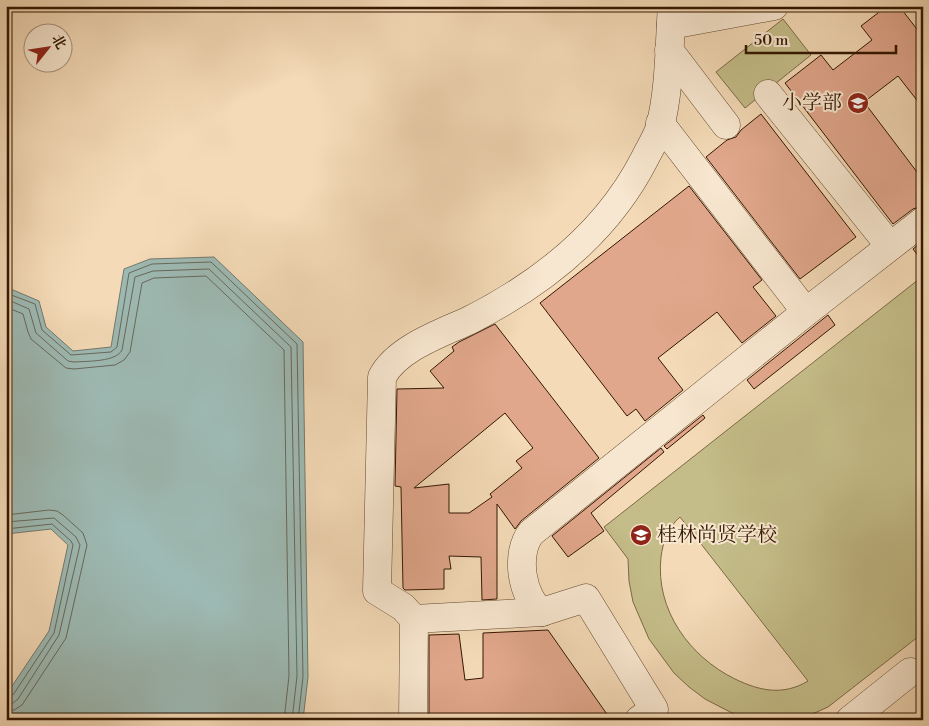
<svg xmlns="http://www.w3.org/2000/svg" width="929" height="726" font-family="'Libre Bodoni','Noto Serif SC',serif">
  <rect width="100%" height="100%" fill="#f4dab7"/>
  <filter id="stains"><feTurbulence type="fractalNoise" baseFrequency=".004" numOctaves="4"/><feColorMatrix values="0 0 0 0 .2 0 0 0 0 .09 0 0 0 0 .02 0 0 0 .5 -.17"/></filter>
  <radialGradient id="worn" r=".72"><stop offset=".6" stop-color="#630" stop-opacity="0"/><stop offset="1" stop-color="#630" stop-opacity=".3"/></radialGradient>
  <g fill="#c4bd89" stroke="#7c6a44" fill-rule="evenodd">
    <path d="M783,19L811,55L745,108L716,72Z"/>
    <path d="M923,276V633L828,707L799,720H755L736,715L705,699L689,687L674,673L649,639L633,602L629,581L628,559L604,527ZM680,517L808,681C783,696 760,691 735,679C690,657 655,610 661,557C663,542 668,527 680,517Z"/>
  </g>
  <path fill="#9dbab4" stroke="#73796c" d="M214,257L303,342L308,677L303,720H6V695L49,631L68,545L51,529L6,534V287L39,301L46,327L73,351L111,347L124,269L150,259Z"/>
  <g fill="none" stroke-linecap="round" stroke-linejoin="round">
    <g stroke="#68685a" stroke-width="1">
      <path d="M6,293L35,304L42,330L71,355L111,352L117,347L129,273L152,264L211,262L297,344L303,677L298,720"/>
      <path d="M6,299L29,309L36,333L68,361L74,362C88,361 116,362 122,350L135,277L153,271L209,269L291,347L297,676L292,720"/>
      <path d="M6,307L23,314L28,332L31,339L66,368L74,369L115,365L124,360L130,352L142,283L154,278L206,276L284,350L289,676L284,720"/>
      <path d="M6,515L49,510L57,511L63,515L83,533L87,545L66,638L22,705L14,710L6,711"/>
      <path d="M6,522L54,518L76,537L80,545L59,635L18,699L13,703L6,704"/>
      <path d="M6,529L52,524L71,541L73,545L54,633L13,695L6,697"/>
    </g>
  </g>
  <g fill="#e1a78c" stroke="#331700" fill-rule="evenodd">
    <path d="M887,6H899L923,37V108L898,76L864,102L923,180V206L913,209L893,224L785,83L821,55L833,70L872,40L861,26Z"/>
    <path d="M761,114L856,237L800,279L706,157L727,140L736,137L741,130Z"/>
    <path d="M689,186L762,280L753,287L776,316L742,343L717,312L658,358L683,390L645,421L636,409L627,416L540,303Z"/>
    <path d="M923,241V262L913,249Z"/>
    <path d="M828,315L835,325L754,389L747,380Z"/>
    <path d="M495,324L599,458L521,521L515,529L497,504V599L482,600L481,557L449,556L451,569H444V589L405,590L403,588L401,487L395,486L397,389L444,388L430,371L454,351L452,347L459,342ZM505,413L533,448L516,461L522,468L490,494L492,497L469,513H449V484L414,488Z"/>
    <path d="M703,415L705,418L667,449L664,446Z"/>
    <path d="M661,448L664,452L591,513L604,531L568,557L552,536Z"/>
    <path d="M548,630L611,720H429V635L459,634L465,680L483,678V633Z"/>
  </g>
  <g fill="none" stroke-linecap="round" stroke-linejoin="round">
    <g stroke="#63482e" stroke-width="29">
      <g id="minor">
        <path d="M671,25L774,6"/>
        <path d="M669,50L726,125"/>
        <path d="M768,94L890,246"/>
        <path d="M660,123L806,312"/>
        <path d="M414,619L542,612"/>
        <path d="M413,720L414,619L403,607L377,591L382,377C397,348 442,333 470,320C543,283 608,231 645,158C650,148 657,137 660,127C670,88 669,46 672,6"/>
        <path d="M639,720L654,709L586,598L542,612C521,597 515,553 531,533L806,312L923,221"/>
        <path d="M850,720L910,672"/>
      </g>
    </g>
    <use href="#minor" stroke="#f8e7d0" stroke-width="28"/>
  </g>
  <defs>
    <g id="school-disc" transform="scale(1.125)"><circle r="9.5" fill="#8f2418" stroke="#f8e7d0"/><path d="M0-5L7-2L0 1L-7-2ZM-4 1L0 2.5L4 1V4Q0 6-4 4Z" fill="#fff"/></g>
  </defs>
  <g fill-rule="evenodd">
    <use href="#school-disc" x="858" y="103"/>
    <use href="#school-disc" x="641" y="535"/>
  </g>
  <g text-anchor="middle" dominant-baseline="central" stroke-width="4" stroke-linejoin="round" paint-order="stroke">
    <g font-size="20" fill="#331700" stroke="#f8e7d0" text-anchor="end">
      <text x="842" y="103">小学部</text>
      <text x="657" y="535" text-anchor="start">桂林尚贤学校</text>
    </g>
  </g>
  <rect width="929" height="726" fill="none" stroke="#f4dab7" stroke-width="25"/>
  <rect x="8" y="8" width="914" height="711" fill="none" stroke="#331700" stroke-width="2.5"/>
  <rect x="12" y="12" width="904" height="701" fill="none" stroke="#331700"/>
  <g transform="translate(48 48) rotate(60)"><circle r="24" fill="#f8e7d0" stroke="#a9947d"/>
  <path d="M0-4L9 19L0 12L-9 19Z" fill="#8f2418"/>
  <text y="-8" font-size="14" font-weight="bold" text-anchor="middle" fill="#331700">北</text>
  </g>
  <path d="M746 45v8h150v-8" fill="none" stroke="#331700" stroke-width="2.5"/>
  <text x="754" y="45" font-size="15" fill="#331700" stroke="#f8e7d0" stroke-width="4" paint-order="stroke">50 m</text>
  <rect width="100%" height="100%" filter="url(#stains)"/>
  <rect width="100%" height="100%" fill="url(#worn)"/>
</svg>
